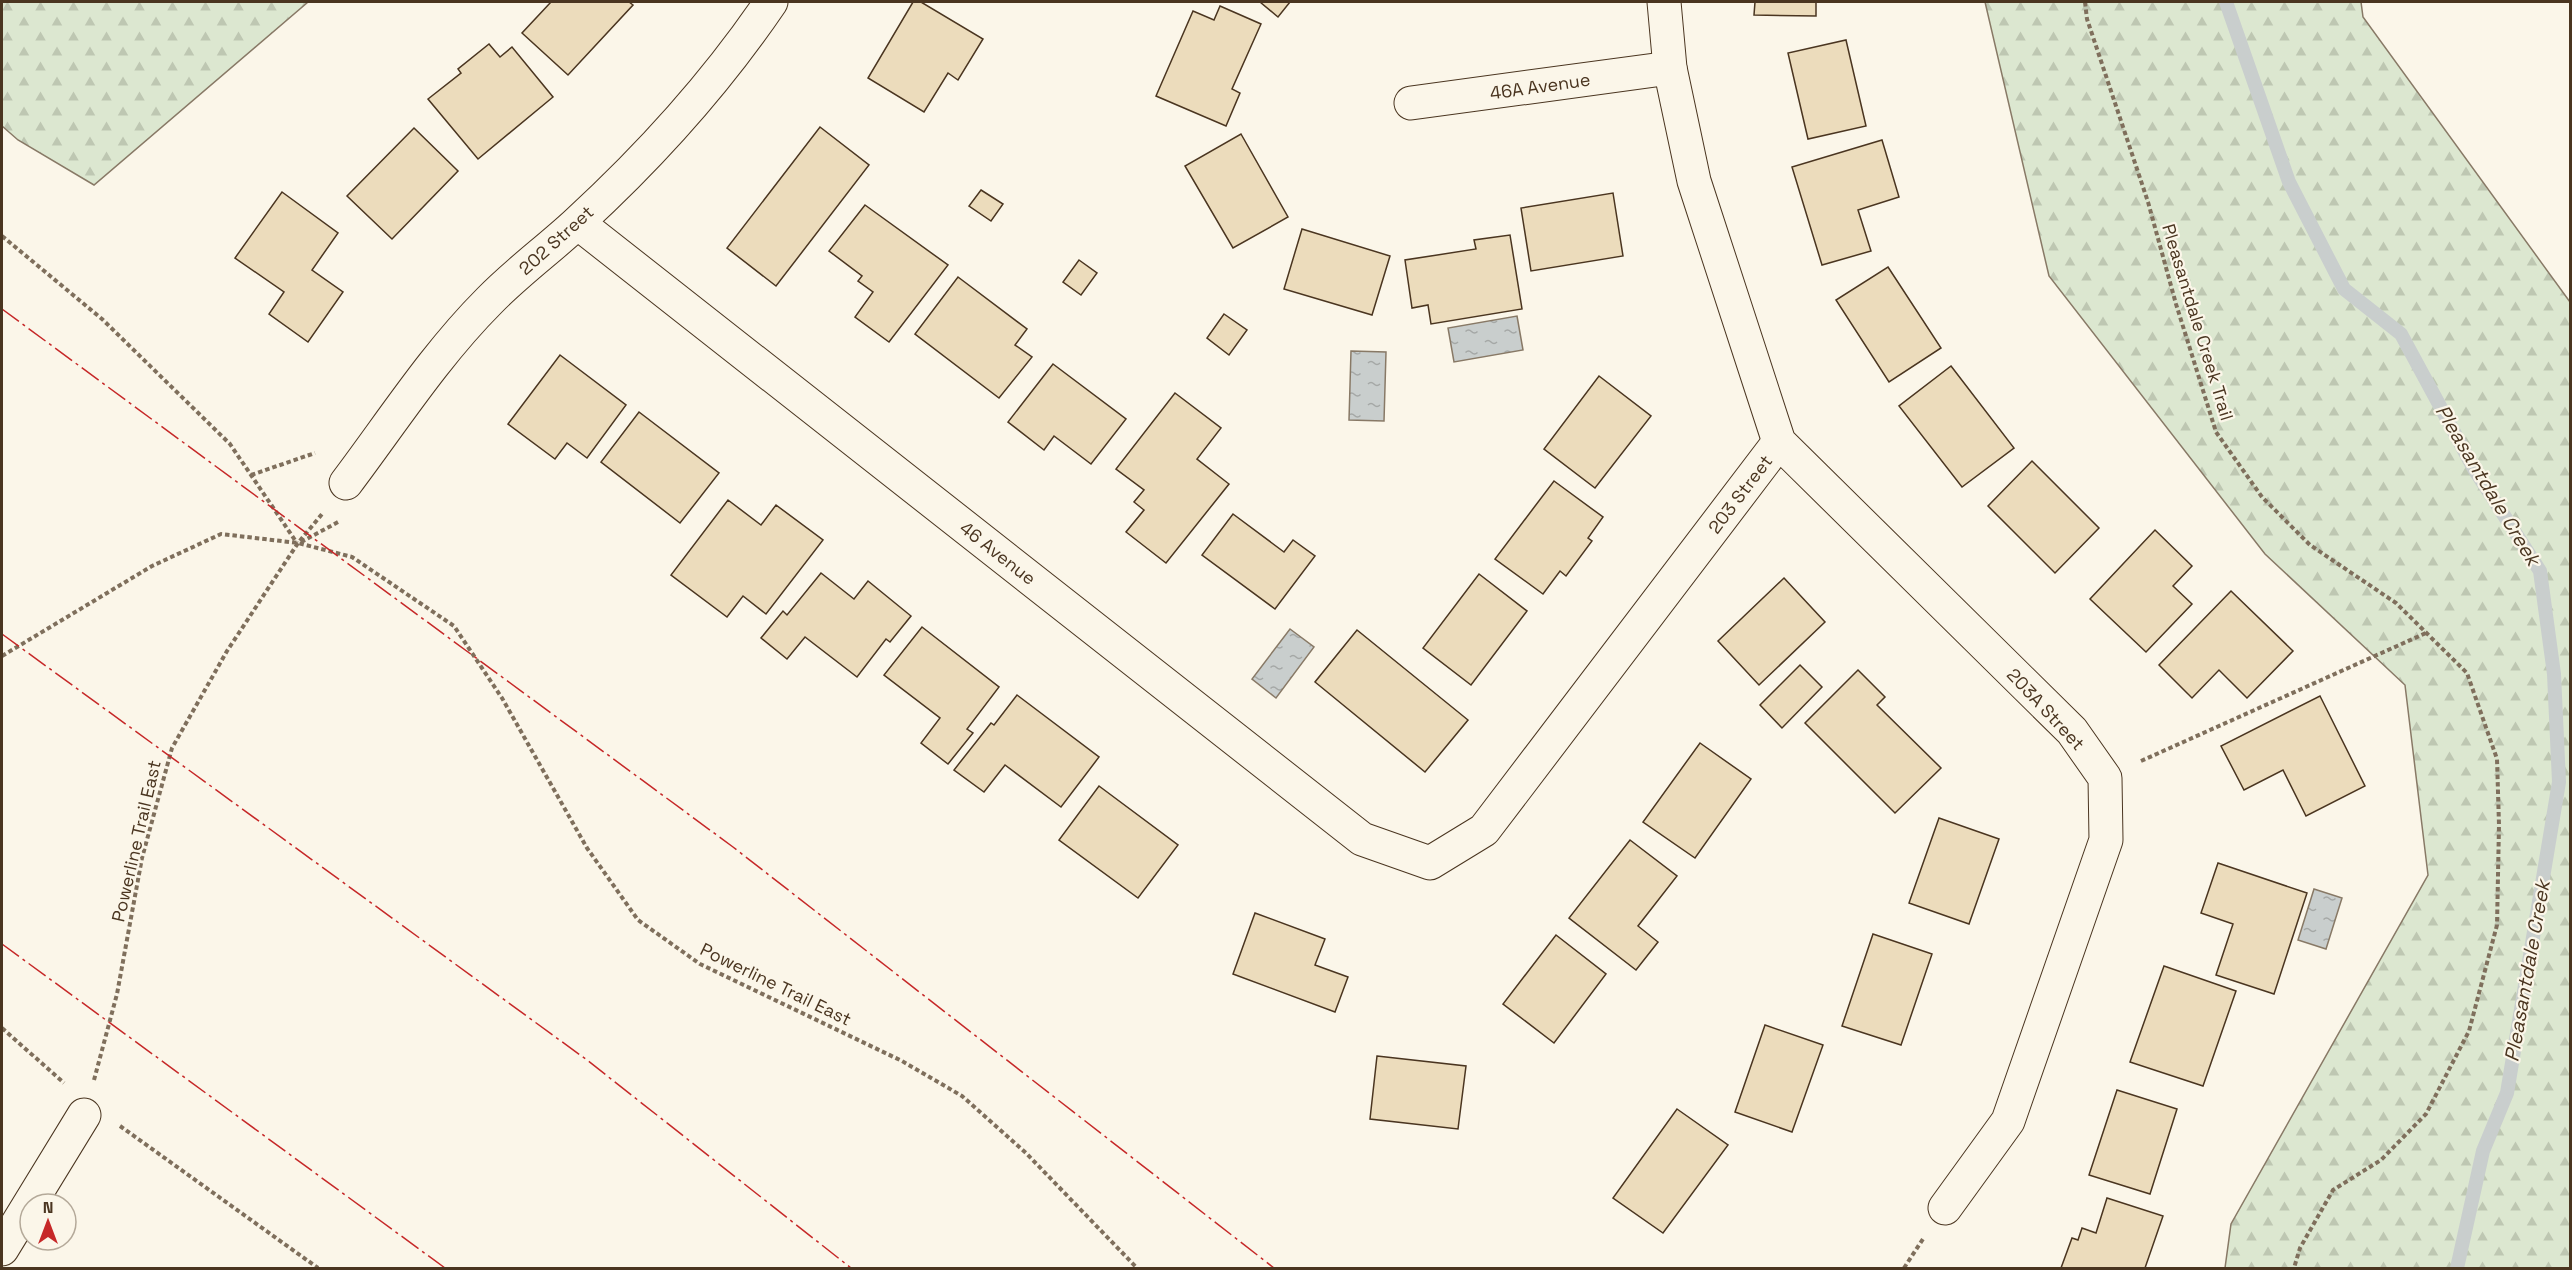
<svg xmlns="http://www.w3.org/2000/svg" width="2572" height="1270" font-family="'Space Grotesk',sans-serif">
  <defs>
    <pattern id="forest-firs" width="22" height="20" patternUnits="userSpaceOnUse" patternTransform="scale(1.5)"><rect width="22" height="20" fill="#dce7d0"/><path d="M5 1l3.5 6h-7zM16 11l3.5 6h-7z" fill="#bec7b2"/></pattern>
    <pattern id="water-ripples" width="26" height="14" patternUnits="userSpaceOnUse" patternTransform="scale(1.5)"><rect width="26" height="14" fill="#c9cecd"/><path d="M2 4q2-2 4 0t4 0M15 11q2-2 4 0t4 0" fill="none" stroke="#a5a8a6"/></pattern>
  </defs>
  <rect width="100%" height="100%" fill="#fbf6e9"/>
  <g fill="url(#forest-firs)" stroke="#887966" stroke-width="1.5">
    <path d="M2,2H308L94,185L18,140L2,126Z"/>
    <path d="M1985,2H2361L2363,17L2570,302V1268H2225L2231,1224L2428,875L2405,685L2265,554L2049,276Z"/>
  </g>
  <g fill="url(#water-ripples)" stroke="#887966" stroke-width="1.5">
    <path d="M1517,316L1523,350L1454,362L1448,328Z"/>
    <path d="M1351,351L1386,352L1384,421L1349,420Z"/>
    <path d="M1290,629L1314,647L1276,698L1252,679Z"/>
    <path d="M2314,889L2342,898L2326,949L2298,940Z"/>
  </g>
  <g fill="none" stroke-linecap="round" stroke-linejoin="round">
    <path stroke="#c9cecd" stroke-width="14" d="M2226,2L2289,182L2344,289L2401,334L2474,469L2540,571L2554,674L2559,782L2507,1093L2483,1151L2457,1268"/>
  </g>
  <g fill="#ecdcbc" stroke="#4a3520" stroke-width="1.5">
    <path d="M551,2H629L633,5L568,75L522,33Z"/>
    <path d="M913,2H921L983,39L958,80L948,73L924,112L868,78Z"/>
    <path d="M1260,2H1290L1278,17Z"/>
    <path d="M1755,2H1816V16L1754,15Z"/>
    <path d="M1220,6L1261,24L1232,89L1240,93L1226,126L1156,96L1193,11L1214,20Z"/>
    <path d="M1846,40L1866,126L1808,139L1788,53Z"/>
    <path d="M489,44L500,57L512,47L553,97L478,159L428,99L461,73L458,69Z"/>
    <path d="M820,127L869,165L776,286L727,248Z"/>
    <path d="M414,128L458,171L392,239L347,196Z"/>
    <path d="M1241,134L1288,217L1233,248L1185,166Z"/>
    <path d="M1882,140L1899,197L1858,210L1871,251L1822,265L1792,167Z"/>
    <path d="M981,190L1003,204L991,221L969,206Z"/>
    <path d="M282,192L338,233L312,270L343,292L308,342L269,314L284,292L235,258Z"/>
    <path d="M1613,193L1623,256L1531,271L1521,208Z"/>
    <path d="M865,205L948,265L889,342L855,317L873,292L858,281L862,276L829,251Z"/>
    <path d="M1302,229L1390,256L1372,315L1284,289Z"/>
    <path d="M1510,235L1522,309L1431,324L1428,305L1412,308L1405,260L1476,249L1474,240Z"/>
    <path d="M1079,260L1097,273L1081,295L1063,282Z"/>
    <path d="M1888,267L1941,348L1889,382L1836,300Z"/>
    <path d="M958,277L1027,329L1015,345L1032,357L999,398L915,334Z"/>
    <path d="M1224,314L1247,330L1229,355L1207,338Z"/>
    <path d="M560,355L626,405L587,458L567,443L555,459L508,424Z"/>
    <path d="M1053,364L1126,419L1091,464L1054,436L1044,450L1008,422Z"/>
    <path d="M1951,366L2014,448L1962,487L1899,406Z"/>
    <path d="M1599,376L1651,416L1595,488L1544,449Z"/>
    <path d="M1175,393L1221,428L1197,459L1229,484L1166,563L1126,532L1144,510L1134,502L1144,490L1116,469Z"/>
    <path d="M639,412L719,473L680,523L601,462Z"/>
    <path d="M2032,461L2099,528L2055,573L1988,506Z"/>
    <path d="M1554,481L1603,517L1588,538L1592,541L1566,576L1560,571L1543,594L1495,559Z"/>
    <path d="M728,500L761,525L776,505L823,540L766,614L743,596L727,617L671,575Z"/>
    <path d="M1233,514L1284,552L1293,540L1315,556L1275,609L1202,555Z"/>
    <path d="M2155,530L2192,566L2173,586L2192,604L2146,652L2090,599Z"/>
    <path d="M821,573L854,599L868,581L911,616L890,642L886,639L857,677L805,637L787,659L761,638L783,611L787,615Z"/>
    <path d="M1479,574L1527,611L1471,685L1423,648Z"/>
    <path d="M1784,578L1825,622L1759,685L1718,641Z"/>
    <path d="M2231,591L2293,651L2247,698L2219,670L2192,698L2159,665Z"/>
    <path d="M922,627L999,687L967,729L973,733L948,764L921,743L940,718L884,675Z"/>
    <path d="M1357,630L1468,720L1425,772L1315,682Z"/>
    <path d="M1800,665L1822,687L1782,728L1760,705Z"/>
    <path d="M1858,670L1885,697L1877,705L1941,768L1895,813L1805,723Z"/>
    <path d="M1017,695L1099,757L1061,807L1005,765L984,792L954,770L991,723L994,725Z"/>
    <path d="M2320,696L2365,786L2306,816L2283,770L2244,790L2221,746Z"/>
    <path d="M1700,743L1751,779L1695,858L1643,822Z"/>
    <path d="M1099,786L1178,845L1138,898L1059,840Z"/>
    <path d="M1939,818L1999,839L1969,924L1909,903Z"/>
    <path d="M1630,840L1677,876L1638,926L1658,942L1636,970L1569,918Z"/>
    <path d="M2218,863L2307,893L2274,994L2216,975L2233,924L2201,913Z"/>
    <path d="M1255,913L1325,939L1315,965L1348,977L1335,1012L1233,974Z"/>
    <path d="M1873,934L1932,954L1901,1045L1842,1026Z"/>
    <path d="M1556,935L1606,974L1554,1043L1503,1004Z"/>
    <path d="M2164,966L2236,991L2203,1086L2130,1062Z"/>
    <path d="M1765,1025L1823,1045L1792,1132L1735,1112Z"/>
    <path d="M1377,1056L1466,1066L1458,1129L1370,1119Z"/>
    <path d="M2117,1090L2177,1109L2150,1194L2089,1175Z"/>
    <path d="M1677,1109L1728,1145L1663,1233L1613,1198Z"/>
    <path d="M2107,1198L2163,1216L2145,1268H2061L2072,1238L2078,1240L2082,1228L2096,1233Z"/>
  </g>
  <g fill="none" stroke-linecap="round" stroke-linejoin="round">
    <g stroke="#4a3520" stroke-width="35">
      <g id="minor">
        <path d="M1664,2L1670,68L1694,181L1779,442L2072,731L2105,778L2106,840L2008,1121L1945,1208"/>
        <path d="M1411,103L1670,68"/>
        <path d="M578,223L1362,839L1430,863L1484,830L1779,442"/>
        <path d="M346,483C392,422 435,355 489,301C516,273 549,249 577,223C650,156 716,83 771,2"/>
        <path d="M2,1249L84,1115"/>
      </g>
    </g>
    <g stroke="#7f6f5c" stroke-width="4" stroke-dasharray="4.5 3" stroke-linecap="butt">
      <path d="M2085,2L2087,19L2148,202L2176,304L2216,432L2262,497L2310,545L2396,603L2467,673L2497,759L2499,825L2497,925L2469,1031L2426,1114L2381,1160L2333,1190L2300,1248L2294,1268"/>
      <path d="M2,236L102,319L230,444L297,543"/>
      <path d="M251,475L315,453"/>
      <path d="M301,542L340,521"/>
      <path d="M2,656L152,566L221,534L298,543L352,557L454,626L502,698L587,848L638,920L700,964L902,1061L962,1096L1026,1153L1137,1268"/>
      <path d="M2141,761L2426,633"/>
      <path d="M2,1028L64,1083"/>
      <path d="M94,1080L117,994L142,858L172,748L227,651L298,543L322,514"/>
      <path d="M120,1126L318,1268"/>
      <path d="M1904,1268L1923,1239"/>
    </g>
    <use href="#minor" stroke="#fbf6e9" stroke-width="33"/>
    <g stroke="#c62828" stroke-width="1.5" stroke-dasharray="21 4.5 3 4.5" stroke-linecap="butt">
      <path d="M2,309L733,847L1274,1268"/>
      <path d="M2,634L587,1060L851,1268"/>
      <path d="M2,944L445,1268"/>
    </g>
  </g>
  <g text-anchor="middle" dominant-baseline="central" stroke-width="4.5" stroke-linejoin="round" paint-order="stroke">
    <g font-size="18" fill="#4a3520" stroke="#fbf6e9">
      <text transform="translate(1540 86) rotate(-8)">46A Avenue</text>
      <text transform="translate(556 240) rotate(-42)">202 Street</text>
      <text transform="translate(2198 322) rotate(73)">Pleasantdale Creek Trail</text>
      <text transform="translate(1740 494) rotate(-53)">203 Street</text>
      <text transform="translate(998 553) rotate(38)">46 Avenue</text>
      <text transform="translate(2046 709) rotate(47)">203A Street</text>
      <text transform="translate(136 841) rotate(-77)">Powerline Trail East</text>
      <text transform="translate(776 984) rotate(26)">Powerline Trail East</text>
    </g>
    <g font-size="20" font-style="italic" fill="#4a3520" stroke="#fbf6e9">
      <text transform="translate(2488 485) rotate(59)">Pleasantdale Creek</text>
      <text transform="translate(2527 971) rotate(-80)">Pleasantdale Creek</text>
    </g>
  </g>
  <rect width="2572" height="1270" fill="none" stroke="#4a3520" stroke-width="6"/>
  <g transform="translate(48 1222)"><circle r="28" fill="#fbf6e9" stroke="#b4a999" stroke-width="1.5"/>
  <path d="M0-4.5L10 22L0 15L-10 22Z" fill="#c62828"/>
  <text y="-9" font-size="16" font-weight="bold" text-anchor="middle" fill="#4a3520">N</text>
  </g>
</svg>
